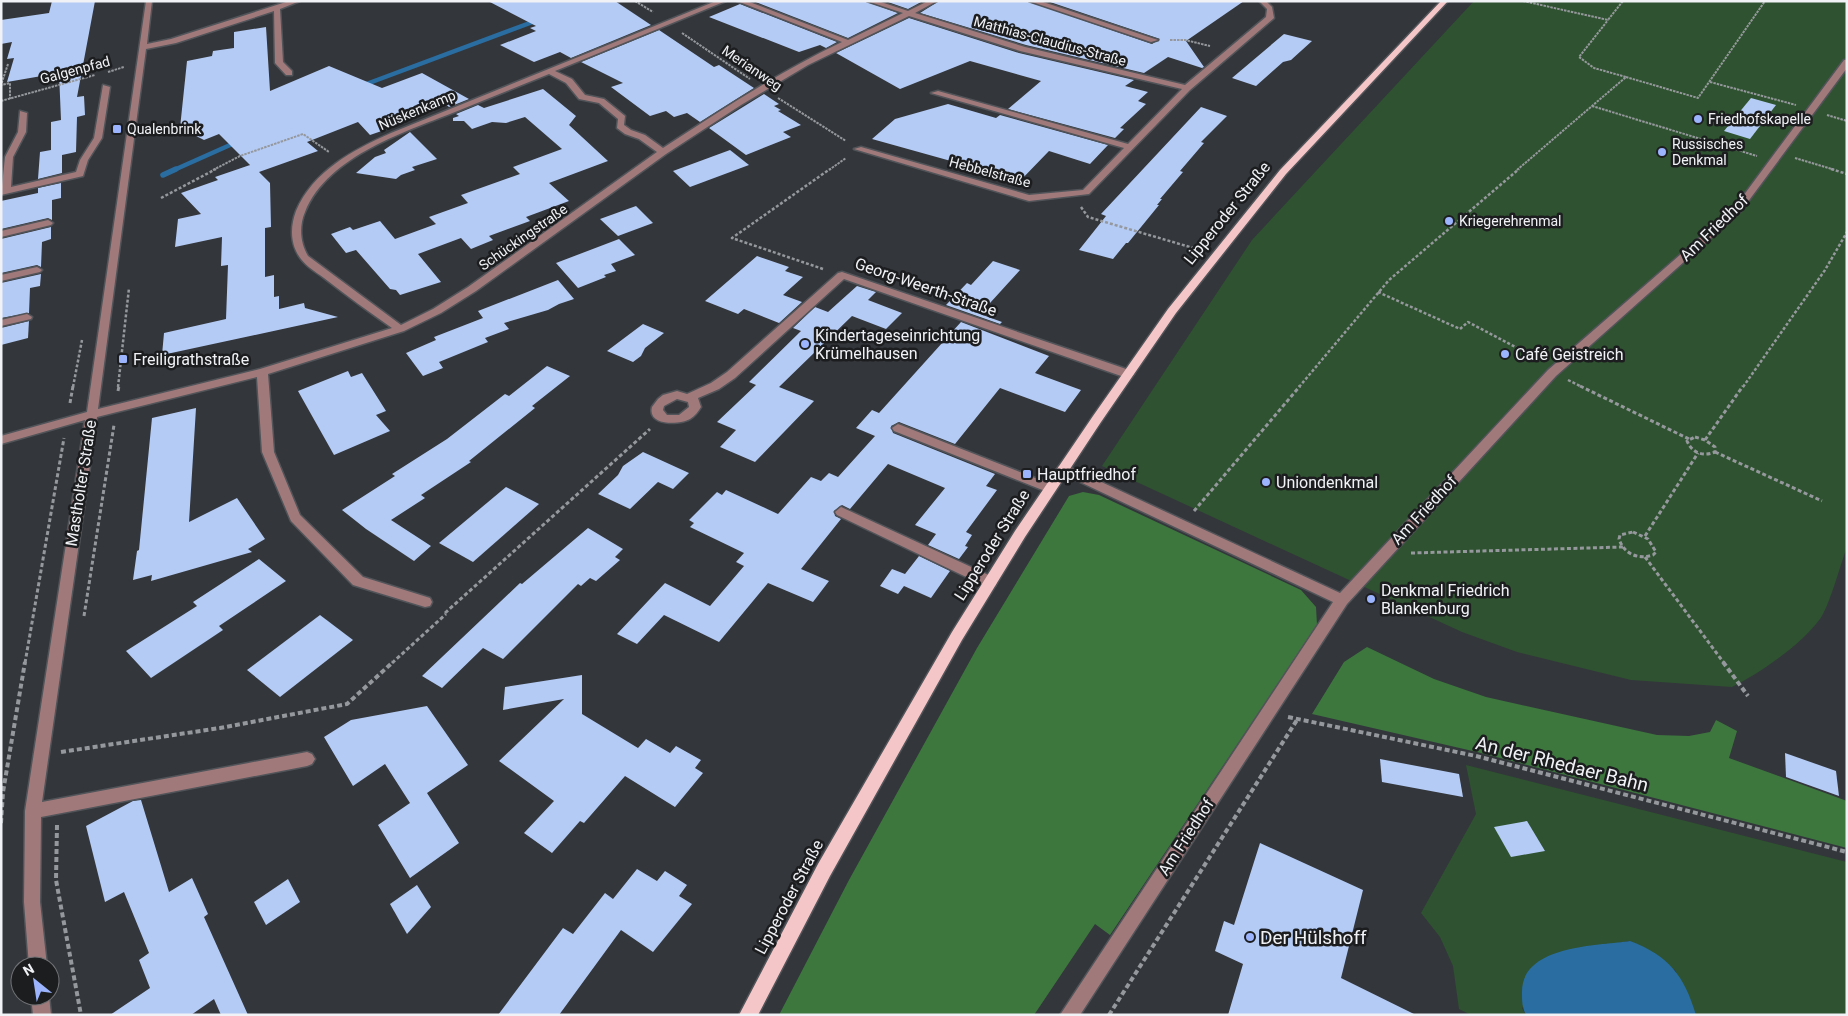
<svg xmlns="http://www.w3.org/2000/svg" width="1848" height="1016" font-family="Roboto,sans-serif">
  <rect width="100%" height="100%" fill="#33363b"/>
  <g fill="#2f5230">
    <path d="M1474,1H1847V547C1841,563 1829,607 1820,619C1802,644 1759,674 1732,687L1631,680L1517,652L1462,632L1102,466L1252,240Z"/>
    <path d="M1466,765L1847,862V1015H1696L1675,970L1630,941L1603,945L1522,1008L1526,1015H1471L1459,1009L1453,966L1440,937L1421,913L1476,814Z"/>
  </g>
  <g fill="#3d773e">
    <path d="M1083,492L1099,495L1301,590L1316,607L1317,625L1110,935L1095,924L1034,1015H779L849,880L977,648L1069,496Z"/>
    <path d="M1367,647L1434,679L1486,697L1657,735L1689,736L1710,732L1716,720L1737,731L1729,758L1847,801V848L1477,752L1312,714L1344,662Z"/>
  </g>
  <path fill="#2a6da1" d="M1630,941C1669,956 1684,975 1696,1015H1526C1522,1007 1522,1001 1522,992C1522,945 1597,946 1630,941Z"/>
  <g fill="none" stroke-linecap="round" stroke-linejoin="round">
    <g stroke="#2a6da1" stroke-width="4.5">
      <path d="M361,86L538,20"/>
      <path d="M174,170L239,141"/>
    </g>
    <path stroke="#2a6da1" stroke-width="5.5" d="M163,175L176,169"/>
  </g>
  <g fill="#b4cbf5">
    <path d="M52,1H95L77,97L84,96L85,115L77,117L76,152L62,155V173L38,179L40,152L51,150V122L61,120L59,73L7,82L14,58L7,59L12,42L1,44V20L49,13Z"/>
    <path d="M488,1H615L651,25L571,58L560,52L534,62L500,45L536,31L530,28L536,26Z"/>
    <path d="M753,1H865L898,13L848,38Z"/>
    <path d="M885,1H923L908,9Z"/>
    <path d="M939,1H1027L1152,44L1160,39L1047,1H1244L1186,41L1204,67L1202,68L1168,57L1144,73L1026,45L920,13Z"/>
    <path d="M740,4L837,42L826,48L820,45L799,52L709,17Z"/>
    <path d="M909,18L1019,53L1134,80L1125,86L1148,92L1138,101L1146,104L1120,128L1124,129L1115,138L1008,109L1041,81L970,61L900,89L836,53Z"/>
    <path d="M266,27L270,91L329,66L382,88L422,73L469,99L449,107L442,101L397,118L402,124L370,135L358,122L307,142L318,151L259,172L270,183L271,227L265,228V277L274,275V297L279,296V309L304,303L305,308L338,317L162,355L164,333L226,319L228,265L221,266L222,237L175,247L178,219L201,214L181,193L218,180L215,177L250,165L254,169L219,134L204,140L180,128L187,61L212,56L213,51L234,48V32Z"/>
    <path d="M659,30L714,67L719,65L754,88L700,122L687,113L674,117L666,111L650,116L611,87L623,83L581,62Z"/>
    <path d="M1284,34L1312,41L1291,60L1283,62L1256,86L1232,78Z"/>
    <path d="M543,89L576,116L569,125L608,161L549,183L569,201L526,217L530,221L489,236L493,240L471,249L461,238L418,254L441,282L400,295L396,290L390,289L356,250L346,253L331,234L350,227L353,230L380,221L395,239L436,224L429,217L468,203L461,195L520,174L513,167L562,149L525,117L506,123L492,122L472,129L464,121H453V118L459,116L456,114L478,105L484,108Z"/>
    <path d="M764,94L779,104L774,106L781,110L778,111L801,125L783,132L791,137L746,155L709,128Z"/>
    <path d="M1751,98L1776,105L1750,139L1724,131Z"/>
    <path d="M948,104L996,118L1000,115L1108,145L1090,164L1049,151L1017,184L954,166L958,163L872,139L895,119Z"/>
    <path d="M1201,107L1227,116L1201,142L1204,143L1180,171L1183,172L1160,199H1162L1157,205H1159L1128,243H1126L1113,259L1079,250L1106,216L1101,214Z"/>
    <path d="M410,132L437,159L412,167L415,170L401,175L396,179L356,173L375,157L386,153L384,150Z"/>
    <path d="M730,150L749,165L690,187L673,171Z"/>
    <path d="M61,183V198L52,200V220L48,218L1,229V201L38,193V188Z"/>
    <path d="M636,206L653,223L618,236L600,219Z"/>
    <path d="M51,227V239L42,242L41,267L37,265L1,273V239Z"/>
    <path d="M619,239L635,255L611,264L616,271L604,275L606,277L578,288L556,263Z"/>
    <path d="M757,256L789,267L785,271L803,277L783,295L802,302L779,323L744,309L738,314L705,301Z"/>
    <path d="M993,261L1020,270L980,314L1002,322L1000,324L946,305L967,283L971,285Z"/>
    <path d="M41,274L40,286L30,288L29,313L1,318V283Z"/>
    <path d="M558,280L574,299L559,304L548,310L504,323L509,329L485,338L488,342L439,362L443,368L423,376L406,353L436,340L434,337L483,318L478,311Z"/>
    <path d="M857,286L876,292L868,300L902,313L886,329L852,316L779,387L814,401L755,462L720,447L736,430L717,422L756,385L749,382L801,331L793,328L815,307L828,312Z"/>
    <path d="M29,321L28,338L1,345V328Z"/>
    <path d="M961,322L1049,356L1035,373L1081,390L1065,412L1000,388L955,444L899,422L891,426L893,433L995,474L986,486L997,490L966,532L972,535L965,546L968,547L959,559L928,545L936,534L915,525L945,488L888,464L850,509L842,505L834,511L835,516L841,519L801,569L829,581L813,602L768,583L719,642L664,615L637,644L617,634L665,583L710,606L744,566L736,562L744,553L690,527L694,523L689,520L717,492L722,495L726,490L778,514L811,477L821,481L829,473L838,477L875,436L856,428L872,410L879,413Z"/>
    <path d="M643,324L664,333L645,348L641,356L633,362L607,351Z"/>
    <path d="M547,366L570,376L532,406L535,408L469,461L471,462L421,495L425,498L391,520L431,546L414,561L366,529L342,510L395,476L392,474L447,439L505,394L509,396Z"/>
    <path d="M348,371L351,377L362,373L386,411L376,415L390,431L334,455L298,391Z"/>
    <path d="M196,408L189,522L237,498L265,539L248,549L252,552L151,581L152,575L133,580L137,551L139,550L152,418Z"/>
    <path d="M643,452L689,473L673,489L658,482L630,509L598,494L618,475L623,466Z"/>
    <path d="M506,487L539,504L473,562L439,543Z"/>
    <path d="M588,528L623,549L615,557L620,560L596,581L590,578L581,586L578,584L503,659L483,648L442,688L422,676L520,583L522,584Z"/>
    <path d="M919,556L950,571L931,598L904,586L898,594L880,586L892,569L905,574Z"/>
    <path d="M259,559L286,581L219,626L223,630L151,678L126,651L197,606L193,602Z"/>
    <path d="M320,615L353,640L280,697L247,670Z"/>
    <path d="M582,675V714L638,748L646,739L670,753L676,746L701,760L695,768L703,773L675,807L625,776L584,823L580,821L552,853L524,833L554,801L499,761L564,699L503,710L505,687Z"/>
    <path d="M427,706L468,765L427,793L459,843L410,878L378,825L410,803L385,764L353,786L324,737L351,720Z"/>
    <path d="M1785,753L1836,771L1839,796L1786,777Z"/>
    <path d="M1380,759L1459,774L1463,797L1382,782Z"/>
    <path d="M141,800L169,892L192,878L208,914L204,917L248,1015H221L214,999L191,1015H110L150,988L139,960L149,953L124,892L105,902L86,826L133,801Z"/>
    <path d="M1527,821L1545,851L1511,857L1494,827Z"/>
    <path d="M1260,843L1363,890L1341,978L1416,1015H1228L1243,964L1215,951L1224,921L1234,925Z"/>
    <path d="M637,869L657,881L665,871L687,885L679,896L692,904L653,952L621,930L559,1015H498L563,928L573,934L605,893L613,899Z"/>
    <path d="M288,879L300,902L266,925L254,902Z"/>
    <path d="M417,885L431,907L407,934L390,904Z"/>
  </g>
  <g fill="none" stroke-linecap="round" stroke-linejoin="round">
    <g stroke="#515459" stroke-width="3">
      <g id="minor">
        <path d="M146,1H152L147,44L171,39L289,1H300L280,9L283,62L292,71V75H286L275,63L274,11L176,43L146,49L98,409L260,369L392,328C369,312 346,295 324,278C316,272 307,267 301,259C290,245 290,227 296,211C313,171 353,150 391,133L716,1H726L555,71L572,79L585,95L604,99L625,116L624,125L631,130L645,135L663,148C721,110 779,72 842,42L737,1H747L848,40L903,13L867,1H878L908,11L928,1H937L915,13L1025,47L1185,85L1266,17L1267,9L1259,1H1266L1272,7L1274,18L1190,90L1089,194L1029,201L854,149L861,147L1029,195L1083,190L1124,148L931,93L938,91L1128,144L1182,89L1020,51L909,16L808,65L741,105L666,154L476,291L441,313L404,331L268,374L274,452L300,515L363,577L430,598L432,602L430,606L425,607L353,585L291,521L262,452L257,377L97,417L42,802L307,752L312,754L315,759L312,764L307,766L41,817L40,902L47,966H29L24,902L25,811L85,420L1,444V436L87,412ZM549,74L566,83L579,99L599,103L618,119L617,128L625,134L639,139L657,152L468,287L433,309L401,325L308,256C300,243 299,226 305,212C328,155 408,131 460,110C490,98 519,86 549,74Z"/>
        <path d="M1029,1H1040L1158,40L1151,42Z"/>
        <path d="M1844,60H1847V68L1741,211L1556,376L1347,604L1080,1015H1060L1333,602L1059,472L1057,469L1059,466H1067L1340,593L1548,370L1735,207Z"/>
        <path d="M103,85L110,87L102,138L88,160L83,176L1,195L5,157L18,132L20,111L27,113L26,132L13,157L11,187L76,172L80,160L94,138Z"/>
        <path d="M48,220L53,223L51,225L1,237V231Z"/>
        <path d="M37,267L42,270L40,272L1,281V275Z"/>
        <path d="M842,272L1132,371L1134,374L1128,378L1124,377L844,279L735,378L719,389L698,398L701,407C698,412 695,416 690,419C680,425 647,426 652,407L658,399L663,395L677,391L687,394L711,383L727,372L838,273ZM677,399L688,402L689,407L679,415H667L663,410L664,406Z"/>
        <path d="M27,314L32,317L31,319L1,326V320Z"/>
        <path d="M898,424L1053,485L1055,488L1053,491H1045L894,431L892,428Z"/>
        <path d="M841,507L995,578L997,582L995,586H985L837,515L835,512Z"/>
        <path d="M31,996H49L51,1015H33Z"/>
      </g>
    </g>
    <g stroke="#515459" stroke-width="3">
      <path id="major" d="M1441,1H1448L1286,174L1176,313L1101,422L1025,537L962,640L830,876L758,1015H739L818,864L952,632L1015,531L1093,416L1168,309L1280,170Z"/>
    </g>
    <g stroke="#95989c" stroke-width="2" stroke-dasharray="2.5 1" stroke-linecap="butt">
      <path d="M635,1L653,12"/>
      <path d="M1523,1L1608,20L1623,1"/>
      <path d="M682,33L750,79"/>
      <path d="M1170,40H1185L1210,46"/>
      <path d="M8,64L1,85L10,83V99"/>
      <path d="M108,72L124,67"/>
      <path d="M1626,77L1698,98L1765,1"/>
      <path d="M1710,82L1796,105"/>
      <path d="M778,98L846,141"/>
      <path d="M1,101L95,75"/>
      <path d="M1592,106L1757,156"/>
      <path d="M1827,115L1847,121"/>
      <path d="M1795,158L1835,170"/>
      <path d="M213,170L240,156L303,134L329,152"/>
      <path d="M829,170L846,158"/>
      <path d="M1517,170L1626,77L1594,68L1579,57L1608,20"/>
    </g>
    <g stroke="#95989c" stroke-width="2.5" stroke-dasharray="3 2" stroke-linecap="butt">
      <path d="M1831,169L1847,174"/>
      <path d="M161,198L216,169"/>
      <path d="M1081,207L1088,217L1200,250"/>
      <path d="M823,269L732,238L830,169"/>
      <path d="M1378,292L1460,329L1468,322L1540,360"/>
      <path d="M1568,380L1582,387"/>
      <path d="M73,387L82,340"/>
      <path d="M118,387L129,288"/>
      <path d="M1299,387L1389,280L1519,169"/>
      <path d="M1743,387L1825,270L1847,232"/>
    </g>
    <g stroke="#95989c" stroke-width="3" stroke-dasharray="4 2.5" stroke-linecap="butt">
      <path d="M1580,386L1689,439"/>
      <path d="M118,391L119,386"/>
      <path d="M70,403L73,386"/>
      <path d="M1695,437L1705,440L1715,447V452C1703,457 1692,453 1687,441Z"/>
      <path d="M1705,440L1743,386"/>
      <path d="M1715,452L1822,501"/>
      <path d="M1194,511L1300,386"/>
      <path d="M1633,532L1648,539L1656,552L1653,555C1638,560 1624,554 1619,539L1620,535Z"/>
      <path d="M1645,536L1698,453"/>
      <path d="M1411,553L1623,547"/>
      <path d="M1645,557L1724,663"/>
      <path d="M445,613L650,429"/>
      <path d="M84,616L114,425"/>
      <path d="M25,663L64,438"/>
      <path d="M392,663L446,614"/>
    </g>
    <g stroke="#95989c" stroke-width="4" stroke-dasharray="5 3" stroke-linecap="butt">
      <path d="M1723,662L1748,696"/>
      <path d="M1288,717L1476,756L1847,852"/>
      <path d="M61,752L220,728L347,704L393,662"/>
      <path d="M1,823L3,792L25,662"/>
      <path d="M57,825L56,880L81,1015"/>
      <path d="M1109,1015L1297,720"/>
    </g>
    <use href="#minor" fill="#a0797b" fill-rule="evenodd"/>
    <use href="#major" fill="#f5c6c7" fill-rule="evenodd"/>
  </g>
  <g fill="#9bb4fd" stroke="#1c1d1f" stroke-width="2">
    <circle cx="1698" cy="119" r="5"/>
    <rect x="112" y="124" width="10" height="10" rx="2.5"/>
    <circle cx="1662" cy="152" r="5"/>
    <circle cx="1449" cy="221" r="5"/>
    <circle cx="805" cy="344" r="5"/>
    <circle cx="1505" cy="354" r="5"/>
    <rect x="118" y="354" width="10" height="10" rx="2.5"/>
    <rect x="1022" y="469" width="10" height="10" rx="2.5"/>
    <circle cx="1266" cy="482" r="5"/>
    <circle cx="1371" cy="599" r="5"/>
    <circle cx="1250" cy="937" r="5"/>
  </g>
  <g text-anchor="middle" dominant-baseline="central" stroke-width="5" stroke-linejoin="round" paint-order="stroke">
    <g font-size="14" fill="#f0f2f6" stroke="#1c1d1f">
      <text transform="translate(1050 41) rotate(15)">Matthias-Claudius-Straße</text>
      <text transform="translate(752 68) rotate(34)">Merianweg</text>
      <text transform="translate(75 70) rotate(-15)">Galgenpfad</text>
      <text transform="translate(417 110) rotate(-23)">Nüskenkamp</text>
      <text transform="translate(990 172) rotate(15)">Hebbelstraße</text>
      <text transform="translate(523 237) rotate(-35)">Schückingstraße</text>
    </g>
    <g font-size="14" fill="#f0f2f6" stroke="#1c1d1f" text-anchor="start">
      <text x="1708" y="119">Friedhofskapelle</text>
      <text x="127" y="129">Qualenbrink</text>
      <text x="1672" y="144">Russisches<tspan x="1672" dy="16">Denkmal</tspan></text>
      <text x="1459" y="221">Kriegerehrenmal</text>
    </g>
    <g font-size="16" fill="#f0f2f6" stroke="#1c1d1f">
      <text transform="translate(1227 213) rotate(-51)">Lipperoder Straße</text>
      <text transform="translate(1714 228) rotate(-44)">Am Friedhof</text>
      <text transform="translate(926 287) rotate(19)">Georg-Weerth-Straße</text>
      <text transform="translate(81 483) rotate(-81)">Mastholter Straße</text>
      <text transform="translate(1424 510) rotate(-47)">Am Friedhof</text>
      <text transform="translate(992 545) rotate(-58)">Lipperoder Straße</text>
      <text transform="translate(1186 837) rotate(-57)">Am Friedhof</text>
      <text transform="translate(789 897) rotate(-62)">Lipperoder Straße</text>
    </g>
    <g font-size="16" fill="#f0f2f6" stroke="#1c1d1f" text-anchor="start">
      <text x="815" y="335">Kindertageseinrichtung<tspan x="815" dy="18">Krümelhausen</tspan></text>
      <text x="1515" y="354">Café Geistreich</text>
      <text x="133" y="359">Freiligrathstraße</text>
      <text x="1037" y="474">Hauptfriedhof</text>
      <text x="1276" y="482">Uniondenkmal</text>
      <text x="1381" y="590">Denkmal Friedrich<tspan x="1381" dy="18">Blankenburg</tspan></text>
    </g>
    <g font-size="19" fill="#f0f2f6" stroke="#1c1d1f">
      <text transform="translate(1562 764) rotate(14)">An der Rhedaer Bahn</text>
    </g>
    <g font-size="19" fill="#f0f2f6" stroke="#1c1d1f" text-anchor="start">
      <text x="1260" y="937">Der Hülshoff</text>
    </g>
  </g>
  <rect width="1848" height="1016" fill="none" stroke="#f0f2f6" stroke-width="5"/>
  <g transform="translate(35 981) rotate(330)"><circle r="24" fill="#1c1d1f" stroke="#717275"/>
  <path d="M0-4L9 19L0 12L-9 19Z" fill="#9bb4fd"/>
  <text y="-8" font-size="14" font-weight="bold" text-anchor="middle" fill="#f0f2f6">N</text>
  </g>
</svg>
